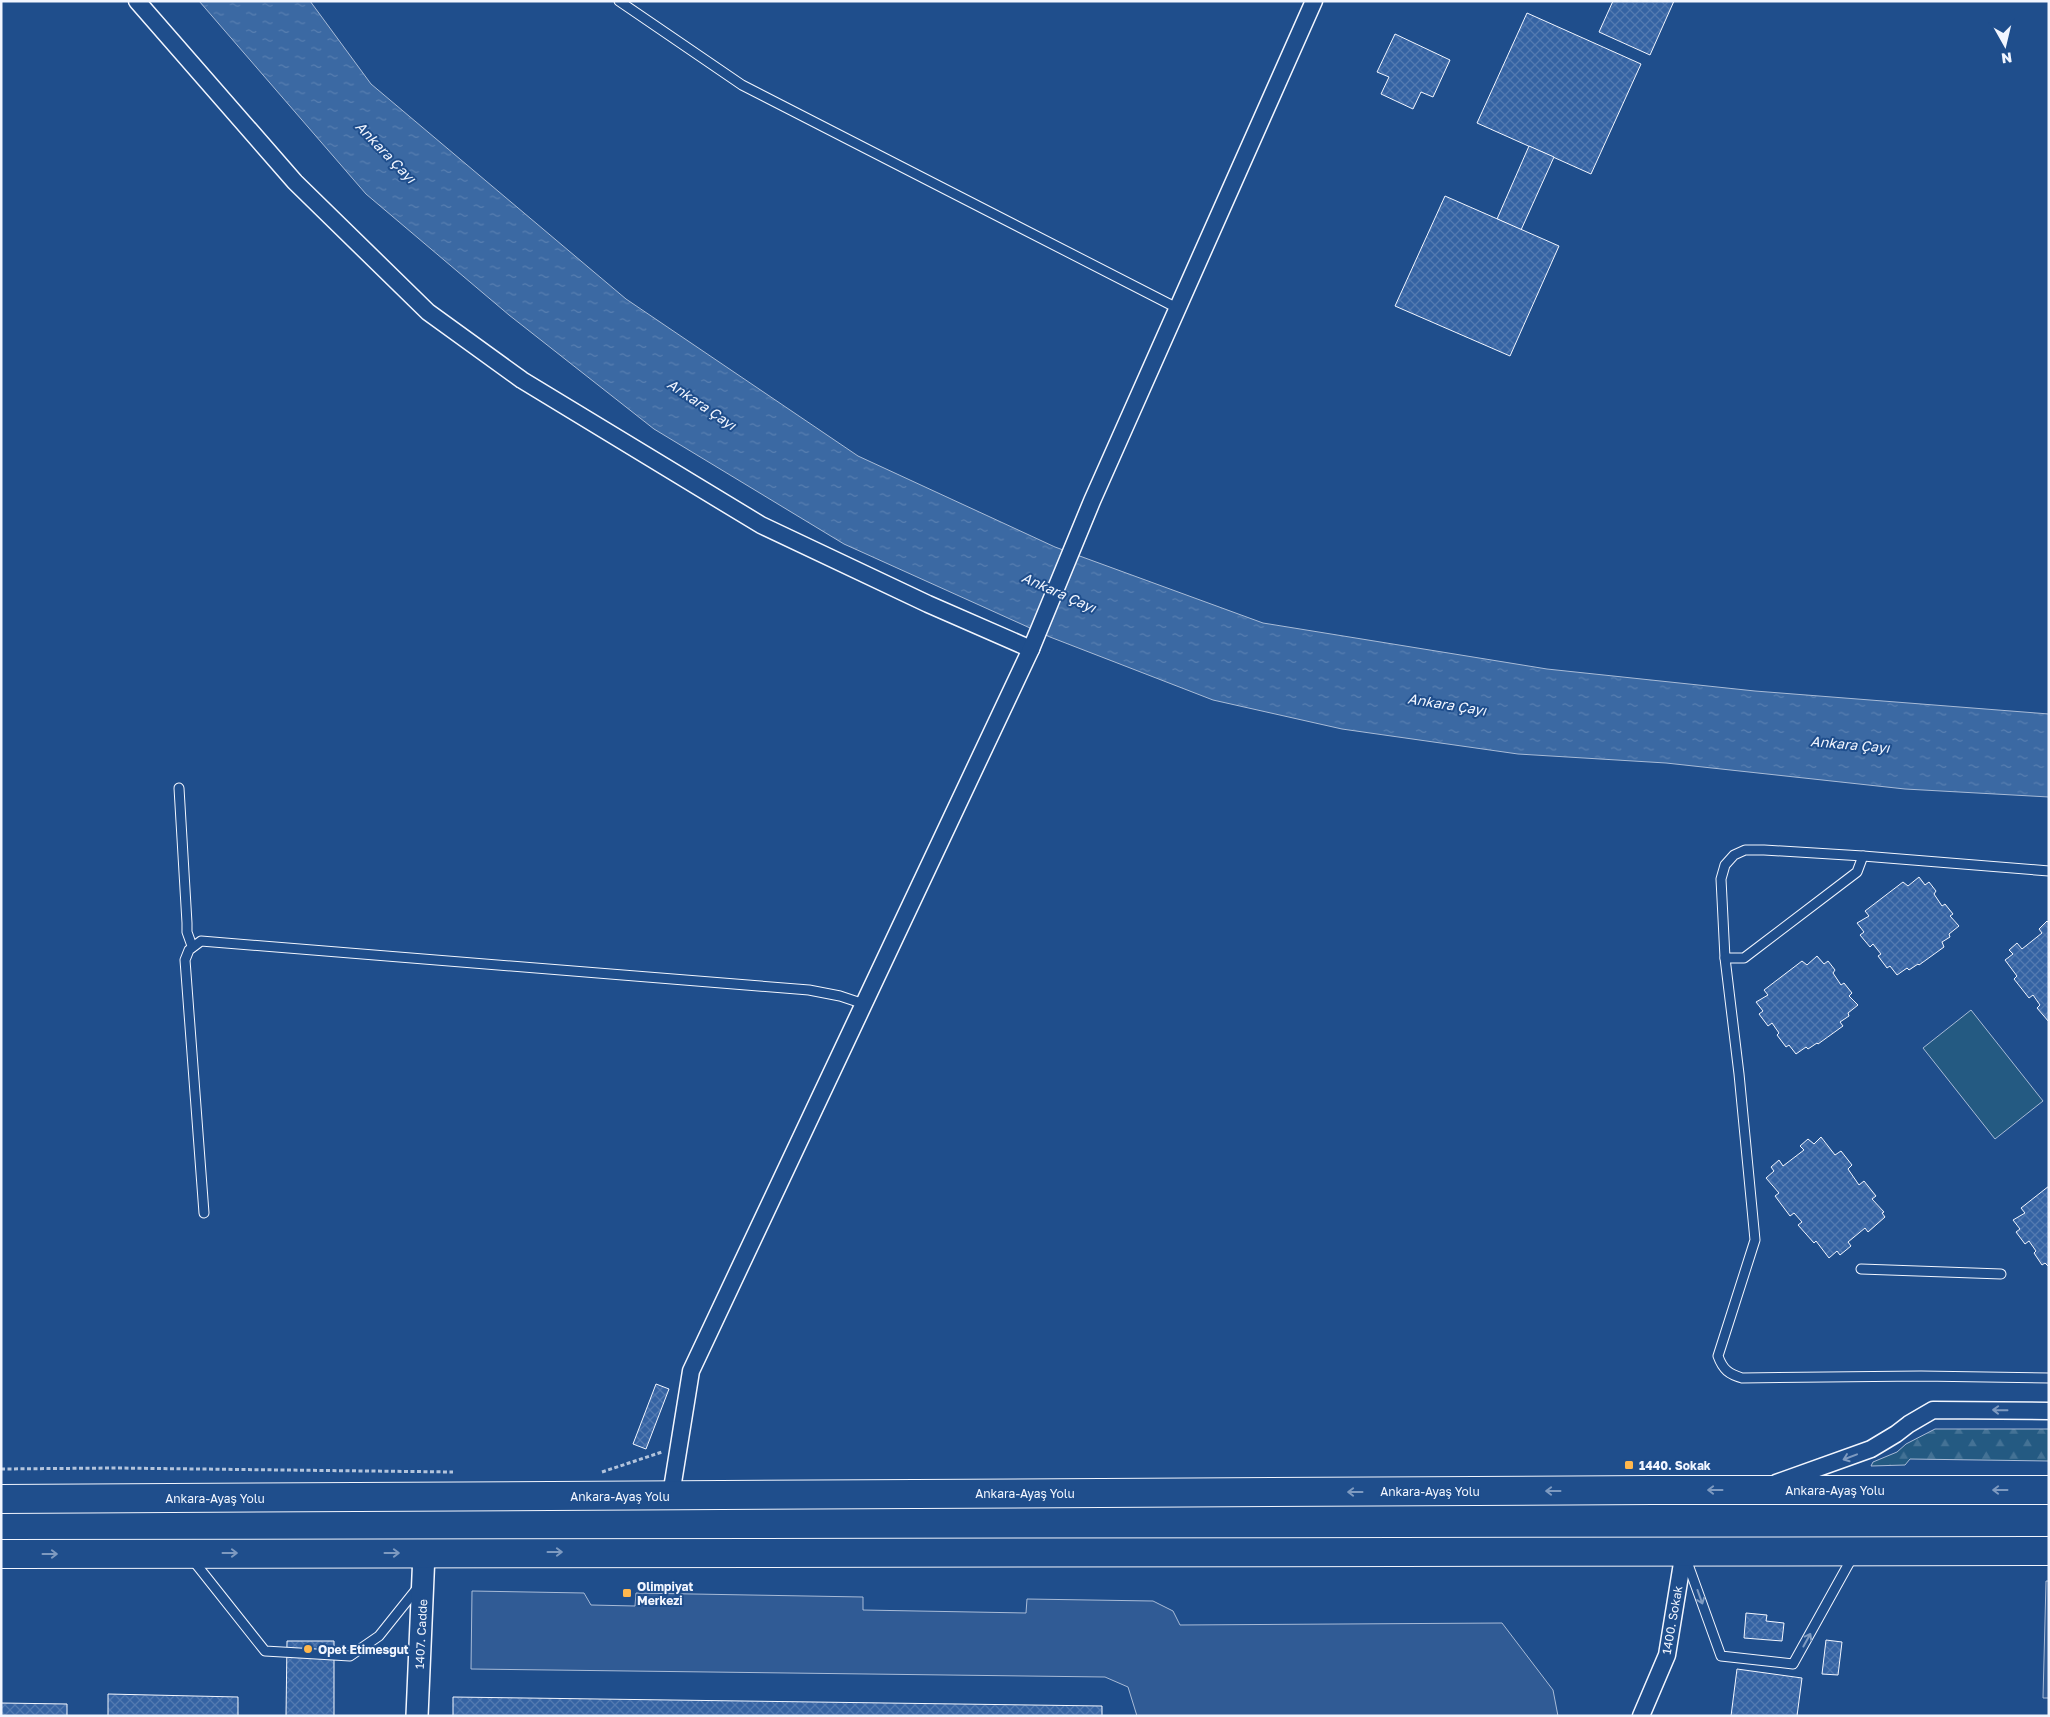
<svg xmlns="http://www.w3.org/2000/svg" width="2050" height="1717" font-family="'Golos Text',sans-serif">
  <defs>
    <pattern id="forest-firs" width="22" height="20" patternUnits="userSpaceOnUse" patternTransform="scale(1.25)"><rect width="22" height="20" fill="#245a82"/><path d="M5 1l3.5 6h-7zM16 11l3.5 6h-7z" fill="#447295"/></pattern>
    <pattern id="water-ripples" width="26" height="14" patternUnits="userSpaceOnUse" patternTransform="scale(1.25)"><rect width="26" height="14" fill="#3b69a3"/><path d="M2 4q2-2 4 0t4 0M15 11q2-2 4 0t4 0" fill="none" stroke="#587fb1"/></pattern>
    <pattern id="building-cross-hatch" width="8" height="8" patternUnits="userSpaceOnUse" patternTransform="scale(1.25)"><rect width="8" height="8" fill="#3563a3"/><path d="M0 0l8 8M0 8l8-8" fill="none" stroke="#537ab1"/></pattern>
  </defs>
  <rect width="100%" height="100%" fill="#1f4e8c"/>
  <path fill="url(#forest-firs)" stroke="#a8bbd7" d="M1935,1429H2049V1461L1910,1459L1905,1465L1871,1466L1873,1462L1897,1452L1906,1444Z"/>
  <path fill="#245a82" stroke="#a8bbd7" d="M1971,1010L2043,1101L1995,1139L1923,1048Z"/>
  <g fill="#305b95" stroke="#a8bbd7">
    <path d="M2046,1581H2049V1698H2043Z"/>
    <path d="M472,1591L584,1593L591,1605L635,1606L636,1593L863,1597V1610L1026,1613L1027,1599L1153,1601L1173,1611L1180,1625L1502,1623L1553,1690L1558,1716H1137L1128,1687L1105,1677L471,1669Z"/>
  </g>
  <path fill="url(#water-ripples)" stroke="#a8bbd7" d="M199,1H310L371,84L626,299L858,456L1055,547L1263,623L1547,669L1755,691L2049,714V797L1905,789L1666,763L1518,754L1342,729L1213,700L1050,637L844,544L654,429L509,315L366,194Z"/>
  <g fill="url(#building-cross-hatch)" stroke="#f2f6ff">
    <path d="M1613,1H1674L1650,55L1599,32Z"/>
    <path d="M1527,13L1641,64L1591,174L1477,123Z"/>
    <path d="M1395,34L1450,60L1433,97L1421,92L1413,109L1381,94L1389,77L1377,72Z"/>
    <path d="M1529,146L1554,157L1521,230L1497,219Z"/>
    <path d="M1445,196L1559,246L1510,356L1395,306Z"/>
    <path d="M1919,877L1925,885L1929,882L1936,891L1934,894L1942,906L1945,904L1953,914L1950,916L1959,926L1949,934L1950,937L1942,942L1944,947L1919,965L1918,964L1909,970L1907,968L1897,975L1890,966L1887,968L1878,956L1881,954L1873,944L1870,947L1860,935L1864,932L1857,923L1869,916L1865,911L1903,882L1908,886Z"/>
    <path d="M2047,921L2049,923V1022L2037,1008L2040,1005L2033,995L2029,998L2014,979L2017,976L2005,960L2013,954L2009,950L2017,943L2022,949L2042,933L2039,929Z"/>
    <path d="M1817,956L1824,964L1828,961L1835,970L1833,973L1841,985L1844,983L1852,993L1849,996L1858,1005L1848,1013L1849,1016L1840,1022L1843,1026L1818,1044L1817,1043L1808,1049L1806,1047L1796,1054L1789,1045L1786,1047L1777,1035L1779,1033L1772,1023L1768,1026L1759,1014L1763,1011L1756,1002L1768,995L1764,990L1802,961L1807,965Z"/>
    <path d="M1821,1137L1835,1155L1841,1151L1852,1165L1848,1169L1859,1185L1864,1181L1876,1196L1872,1199L1884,1212L1882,1213L1885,1217L1868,1232L1865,1228L1848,1242L1851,1246L1840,1255L1837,1251L1829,1258L1816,1241L1814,1243L1798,1225L1802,1222L1794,1213L1790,1216L1775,1196L1779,1193L1766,1178L1774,1171L1771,1167L1779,1160L1783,1166L1804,1150L1800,1146L1808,1139L1814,1144Z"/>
    <path d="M2049,1186V1267L2045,1263L2042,1265L2034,1253L2036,1251L2029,1241L2025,1244L2016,1232L2020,1229L2013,1220L2025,1213L2021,1208Z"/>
    <path d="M656,1384L669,1389L646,1449L633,1444Z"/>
    <path d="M1746,1613L1767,1615L1766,1621L1784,1623L1782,1641L1744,1638Z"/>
    <path d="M1826,1640L1842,1642L1838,1675L1822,1674Z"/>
    <path d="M287,1641H334V1716H286Z"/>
    <path d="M1737,1669L1802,1678L1797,1716H1731Z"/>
    <path d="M108,1694L238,1697V1716H108Z"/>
    <path d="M453,1697L1102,1706V1716H453Z"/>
    <path d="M1,1703L67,1704V1716H1Z"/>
  </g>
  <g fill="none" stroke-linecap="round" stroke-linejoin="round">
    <g stroke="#f2f6ff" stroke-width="11">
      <g id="service">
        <path d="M619,1L742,85L1179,309"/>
        <path d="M179,788L187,923V932L192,946"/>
        <path d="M2049,871L1863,856L1764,850H1745L1734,855L1725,865L1721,879L1725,958L1739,1074L1755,1240L1718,1356C1723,1370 1729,1374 1742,1378L1921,1376L2049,1378"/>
        <path d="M1725,958H1744L1857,872L1863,856"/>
        <path d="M204,1213L185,960L189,950L201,941L809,990L840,996L864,1004"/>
        <path d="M1861,1269L2001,1274"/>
        <path d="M1685,1556L1721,1656L1793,1664L1853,1556"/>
        <path d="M192,1559L265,1651L350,1656L379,1636L419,1586"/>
      </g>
    </g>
    <g stroke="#f2f6ff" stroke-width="19">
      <g id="minor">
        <path d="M137,1L295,182L428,312L522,380L761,525L928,604L1031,649"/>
        <path d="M1776,1483L1871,1449L1896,1434L1909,1424L1933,1410L2049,1411"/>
        <path d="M671,1495L691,1371L1031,649L1092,501L1314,1"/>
        <path d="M1641,1716L1667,1655L1684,1551"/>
      </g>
    </g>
    <g stroke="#f2f6ff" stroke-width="24">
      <path id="tertiary" d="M417,1716L424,1553"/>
    </g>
    <g stroke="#f2f6ff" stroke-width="30">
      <g id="trunk">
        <path d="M1,1499L1653,1490H2049"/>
        <path d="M1,1554L2049,1551"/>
      </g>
    </g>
    <g stroke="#b3c4dc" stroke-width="3" stroke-dasharray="4 2.5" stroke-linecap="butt">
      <path d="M1,1469L114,1468L453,1472"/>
      <path d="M602,1472L662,1452"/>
    </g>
    <use href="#service" stroke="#1f4e8c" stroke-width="9"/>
    <use href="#minor" stroke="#1f4e8c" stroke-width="16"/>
    <use href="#tertiary" stroke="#1f4e8c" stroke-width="21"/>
    <use href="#trunk" stroke="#1f4e8c" stroke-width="28"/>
  </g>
  <defs><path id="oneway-shaft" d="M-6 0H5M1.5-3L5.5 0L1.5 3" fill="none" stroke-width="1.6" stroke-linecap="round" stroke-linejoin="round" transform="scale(1.25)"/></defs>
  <g stroke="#7e9ac0">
    <use href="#oneway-shaft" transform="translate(2000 1410) rotate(-179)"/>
    <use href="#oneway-shaft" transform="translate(1850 1457) rotate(159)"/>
    <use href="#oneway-shaft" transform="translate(1715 1490) rotate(180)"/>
    <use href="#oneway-shaft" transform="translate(2000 1490) rotate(180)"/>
    <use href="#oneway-shaft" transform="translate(1553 1491) rotate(180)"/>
    <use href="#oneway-shaft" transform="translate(1355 1492) rotate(180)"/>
    <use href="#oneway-shaft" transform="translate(555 1552)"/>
    <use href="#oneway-shaft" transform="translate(230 1553)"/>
    <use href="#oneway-shaft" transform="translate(392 1553)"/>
    <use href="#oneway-shaft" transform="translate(50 1554)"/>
    <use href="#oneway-shaft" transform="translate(1700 1597) rotate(70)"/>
    <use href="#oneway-shaft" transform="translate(1807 1640) rotate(-61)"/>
  </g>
  <g fill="#ffb74d" stroke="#1f4e8c" stroke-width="2">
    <rect x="1624" y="1460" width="10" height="10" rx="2.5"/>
    <rect x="622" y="1588" width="10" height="10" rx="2.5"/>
    <circle cx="308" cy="1649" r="5"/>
  </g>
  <g text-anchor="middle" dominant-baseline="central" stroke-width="4" stroke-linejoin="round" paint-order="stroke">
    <g font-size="12" font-weight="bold" fill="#f2f6ff" stroke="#1f4e8c" text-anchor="start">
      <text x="1639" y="1465">1440. Sokak</text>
      <text x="637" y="1586">Olimpiyat<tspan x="637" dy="14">Merkezi</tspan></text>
      <text x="318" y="1649">Opet Etimesgut</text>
    </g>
    <g font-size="12" fill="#f2f6ff" stroke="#1f4e8c">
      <text x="1835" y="1490">Ankara-Ayaş Yolu</text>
      <text x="1430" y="1491">Ankara-Ayaş Yolu</text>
      <text x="1025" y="1493">Ankara-Ayaş Yolu</text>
      <text x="620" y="1496">Ankara-Ayaş Yolu</text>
      <text x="215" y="1498">Ankara-Ayaş Yolu</text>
      <text transform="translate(1672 1620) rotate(-80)">1400. Sokak</text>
      <text transform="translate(421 1634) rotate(-87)">1407. Cadde</text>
    </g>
    <g font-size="14" font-style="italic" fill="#f2f6ff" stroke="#1f4e8c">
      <text transform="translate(386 152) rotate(46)">Ankara Çayı</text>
      <text transform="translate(702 404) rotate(34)">Ankara Çayı</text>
      <text transform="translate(1059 592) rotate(24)">Ankara Çayı</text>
      <text transform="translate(1447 704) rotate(9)">Ankara Çayı</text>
      <text transform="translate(1850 744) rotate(5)">Ankara Çayı</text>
    </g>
  </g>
  <rect width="2050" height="1717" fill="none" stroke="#f2f6ff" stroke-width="5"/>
  <g transform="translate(2005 45) rotate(172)" stroke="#1f4e8c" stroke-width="4" paint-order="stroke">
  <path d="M0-4L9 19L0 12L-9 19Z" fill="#f2f6ff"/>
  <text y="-8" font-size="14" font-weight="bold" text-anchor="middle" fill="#f2f6ff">N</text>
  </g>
</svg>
